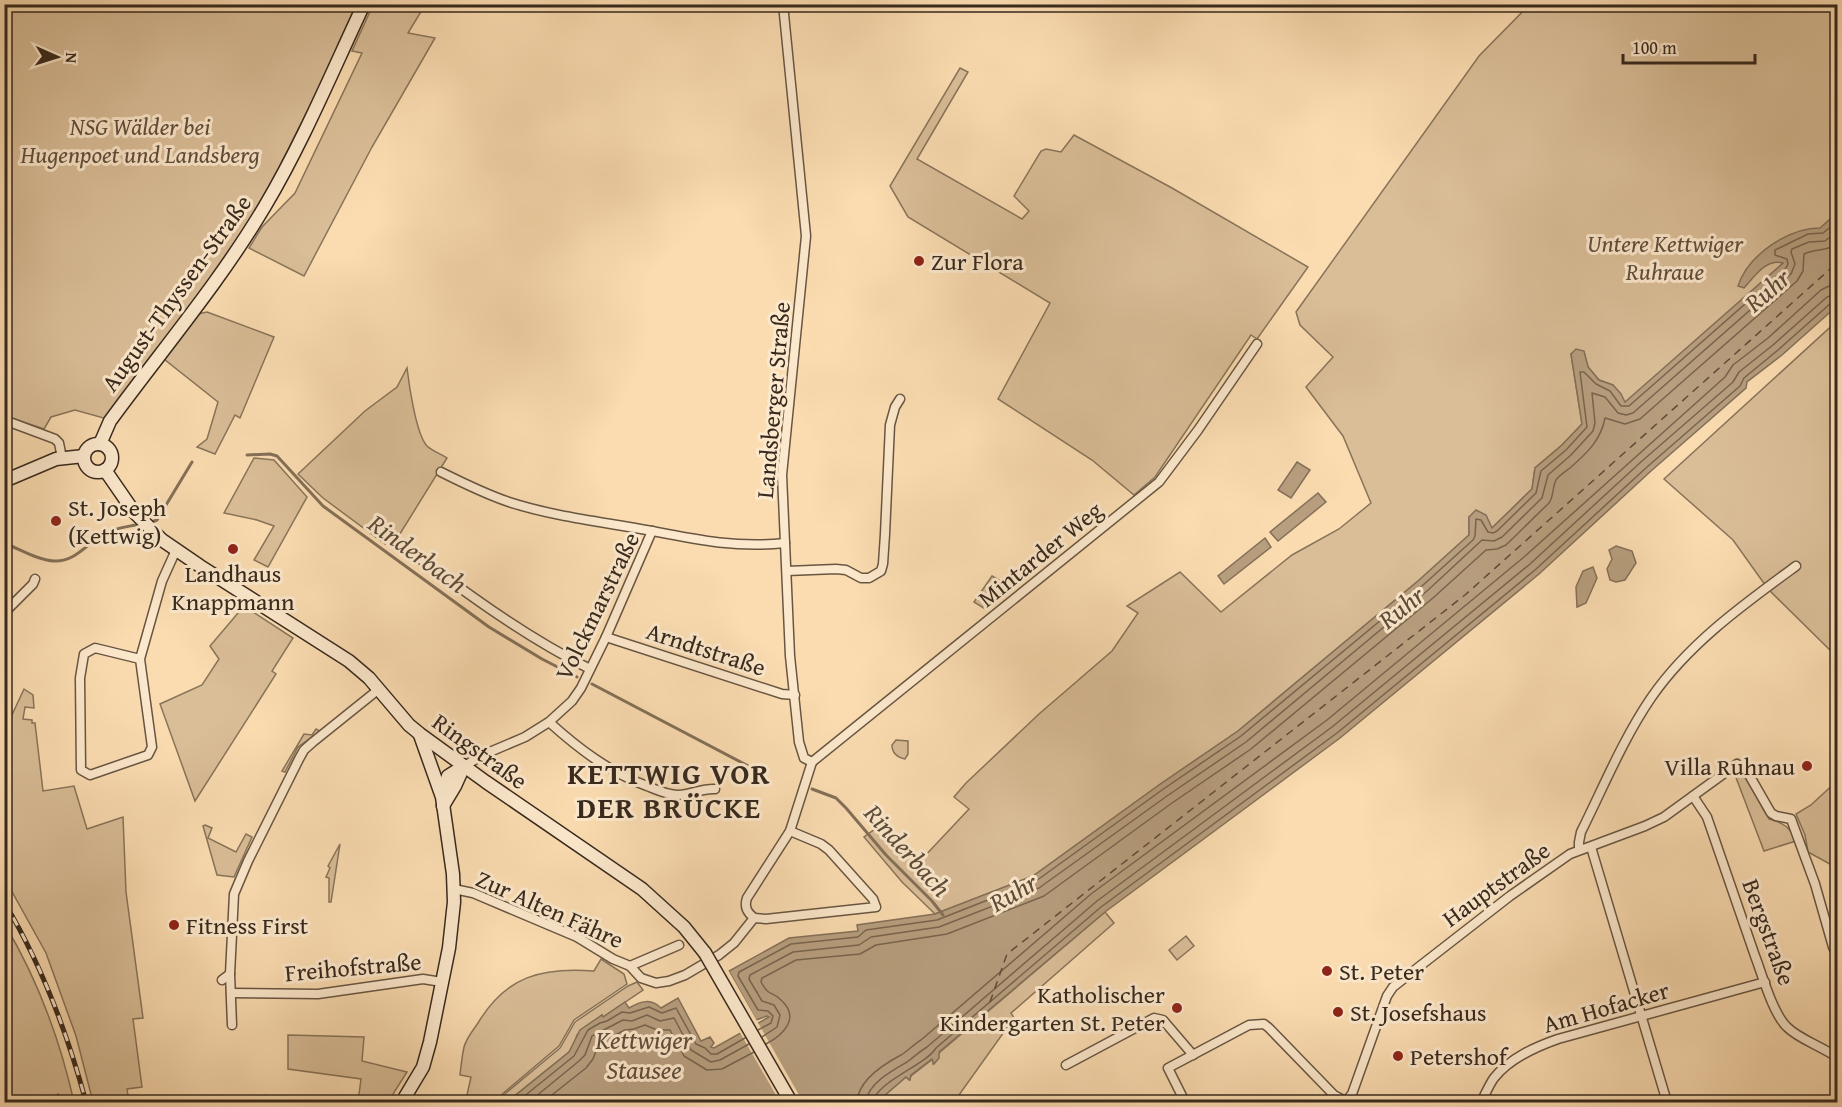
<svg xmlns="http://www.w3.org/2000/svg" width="1842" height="1107" font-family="'Gentium Book Plus',serif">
  <rect width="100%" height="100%" fill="#fbdcb1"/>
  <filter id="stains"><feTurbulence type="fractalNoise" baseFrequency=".00333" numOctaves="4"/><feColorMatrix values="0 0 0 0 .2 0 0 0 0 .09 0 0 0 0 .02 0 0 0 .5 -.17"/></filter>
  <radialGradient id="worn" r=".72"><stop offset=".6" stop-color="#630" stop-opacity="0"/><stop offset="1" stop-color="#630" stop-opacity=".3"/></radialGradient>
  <g fill="#dabe98" stroke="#88745a" stroke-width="1.5">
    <path d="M4,5H360L262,202L195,301L107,419L75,410L51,417L44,429L5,416Z"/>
    <path d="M373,5H425L408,33L435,38L372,147L304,276L249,248L262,227L295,193L362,53L352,51Z"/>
    <path d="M1529,5H1837V261L1624,403L1613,385L1599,380L1588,367L1584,352L1571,354L1582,424L1562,445L1535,468L1532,489L1491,529L1469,517V535L1418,581L1238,731L1159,785L1033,876L935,914L902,882L864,837L882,824L921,860L969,809L954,797L966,783L1039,714L1112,651L1138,613L1127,606L1180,572L1221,612L1292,555L1339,529L1371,503L1343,436L1306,387L1333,357L1300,325L1296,312L1479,56Z"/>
    <path d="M960,68L968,72L917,159L1022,219L1029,211L1014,196L1041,151L1046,149L1061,152L1074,135L1172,188L1308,267L1257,339L1251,335L1155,477L1134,495L1092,460L998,399L1050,303L908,217L890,186Z"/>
    <path d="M207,312L274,337L240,418L235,415L215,454L197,447L207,439L218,402L164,359L198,314Z"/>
    <path d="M1837,321V657L1768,589L1733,540L1664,479Z"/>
    <path d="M407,368C409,385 416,434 427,446C432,451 441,454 447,458L398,537L392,534L385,544L323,498L298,474L365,411L397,387Z"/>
    <path d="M254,458L274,460L307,497L268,567L254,560L274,526L257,520L224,513Z"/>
    <path d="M992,576L1002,582L1005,581L1012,590L987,610L974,602Z"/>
    <path d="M244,606L293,638L272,671L276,674L195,801L160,704L202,685L219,659L210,646Z"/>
    <path d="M24,689L33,695L34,708L25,707L23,719L32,720V723H35L43,791L74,786L87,829L123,817L126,892L143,1018L133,1019L142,1087L127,1089L129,1102H93L76,1036L46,953L5,879L7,752L9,749H5V730Z"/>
    <path d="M316,729L320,731L298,747L285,772L282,771L304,734L312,735Z"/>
    <path d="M896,740L908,741V754L905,759C896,757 892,753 892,745Z"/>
    <path d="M1735,775L1745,777L1769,819C1784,823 1790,827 1796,841L1764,851Z"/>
    <path d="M1837,781V868L1808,852L1805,835L1796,814L1811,805Z"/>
    <path d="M205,825L212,828L208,838L236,852L246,834L252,837L234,877L217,875L203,826Z"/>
    <path d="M340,844L331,902H329V878L326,877L330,868L328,866Z"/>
    <path d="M1105,912L1114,923L1011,1013L1014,1018L954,1102H877L906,1077L909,1080L911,1076L933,1059V1063L939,1053Z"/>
    <path d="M4,923C37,978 60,1040 74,1102H60L58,1094L49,1102H5Z"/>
    <path d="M1186,936L1194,946L1177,960L1169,950Z"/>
    <path d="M601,959L624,974L627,984L574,1020L559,1046L493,1102H447L448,1100H460L467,1095L471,1077L460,1075C461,1066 462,1056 464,1047C466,1039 473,1030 478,1023C506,976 542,967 594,971Z"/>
    <path d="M637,982L643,990L603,1017L602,1015L577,1035L574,1045L569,1052L507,1102H495L560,1048L575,1022L628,986Z"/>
    <path d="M288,1035L364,1037L362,1061L407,1072L388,1102H358L361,1079L288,1069Z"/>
  </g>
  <g fill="#b89f7f" stroke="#847058" stroke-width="1.5">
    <path d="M1837,213V306L1782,355L1747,382L1746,388L1651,471L1539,574L1340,738L1105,912L939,1052V1058L934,1064L932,1059L911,1075L910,1080L906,1077L877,1102H507L569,1052L580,1030L602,1015L603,1017L625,1002L629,1008C641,1001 651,998 661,1008L678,998L701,1041L710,1037L714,1043L711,1047L714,1048L769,1017L767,1016L756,1020L729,971L789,938L858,931L857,925L935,914L1033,876L1159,785L1238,731L1418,581L1469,535V517L1476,510L1486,515L1492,528L1532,489L1535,468L1562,445L1582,424L1571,354L1576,349L1584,351L1588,367L1599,380L1613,385L1621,394L1625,402L1783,263C1766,258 1754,277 1744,288L1738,286C1748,255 1788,228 1820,228Z"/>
    <path d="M1297,462L1310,470L1291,498L1278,490Z"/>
    <path d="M1318,493L1326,502L1278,541L1270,532Z"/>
    <path d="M1265,538L1271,547L1224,584L1218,576Z"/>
    <path d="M1616,546L1632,551L1636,563L1625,580L1616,582L1610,580L1607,569L1612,559L1609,550Z"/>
    <path d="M1593,567L1597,578L1586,603L1577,607L1576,587L1583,571Z"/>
  </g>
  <path fill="#fbdcb1" d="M727,968L803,1102H780L739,1031L754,1022L726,972Z"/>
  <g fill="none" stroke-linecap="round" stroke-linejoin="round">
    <g stroke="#78644e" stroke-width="1.5">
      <path d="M758,1030L771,1023L773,1016L768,1011L758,1010L738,976L739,972L791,944L858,937L866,930L937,920L1036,881L1162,790L1241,736L1422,586L1473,540L1475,536L1476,519L1481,520L1488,532L1493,533L1497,531L1536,493L1541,471L1566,450L1587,427L1580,372H1584L1596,384L1610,391L1621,406H1629L1786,268L1788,264L1787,259L1775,255V250L1808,234L1823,233L1838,221"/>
      <path d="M762,1037L777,1027L780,1015L774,1005L762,1001L749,979L750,975L793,952L859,945L871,937L939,927L1039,888L1167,796L1246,742L1427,591L1482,540L1494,541L1502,537L1542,498L1548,475L1571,455L1593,431L1595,423L1592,393L1605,397L1618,413L1626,415L1633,413L1791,274L1795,264L1791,252L1792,249L1809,242L1825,241L1838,231"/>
      <path d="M766,1044C783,1035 801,1018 781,1000C771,990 770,998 761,982L762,978L796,960L860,954L876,945L947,934L1044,896L1172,803L1251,749L1433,598L1486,550L1497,549L1506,545L1549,503C1554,496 1552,488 1556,480C1558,476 1566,471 1570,468C1587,453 1601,440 1605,418L1625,424L1640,419L1797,281L1803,271L1804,254C1816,248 1827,252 1838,243"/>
      <path d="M517,1102L574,1056L588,1030L600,1023L607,1021L622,1012L630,1013L649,1007L662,1013L676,1008L696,1044L705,1048L711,1054H717L745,1038"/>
      <path d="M529,1102L579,1061L585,1055L592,1036L623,1020L632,1021L647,1015L660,1021L674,1018L691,1050L711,1062L720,1060L749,1044"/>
      <path d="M543,1102L586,1068L593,1059L599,1043L625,1030L634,1029L645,1025L657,1030H670L684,1056L707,1070L722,1069L754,1052"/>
      <path d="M857,1102C858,1081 884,1064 901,1055C908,1051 914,1044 921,1040L1091,894L1327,720L1524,557L1725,377L1733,365L1768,338L1821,290L1829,286L1838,285"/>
      <path d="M866,1102C867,1084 893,1070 907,1062C914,1057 920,1051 927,1047L1097,901L1332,727L1530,564L1642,461L1733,382L1739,372L1773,345L1827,297L1838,294"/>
      <path d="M873,1102C876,1082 926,1065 936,1048L1101,907L1337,733L1535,570L1647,467L1740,386L1744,378L1778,350L1831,303L1838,302"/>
    </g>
    <g stroke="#847058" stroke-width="3">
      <path d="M247,455L270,454L277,456L323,506L489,627L542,659L577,677"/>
      <path d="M149,523L157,520L192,462"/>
      <path d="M4,543C20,549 37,560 54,561C75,562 87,544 103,534C114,528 127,527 140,524"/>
      <path d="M592,684L754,769"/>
      <path d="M812,789L836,798L846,808L886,855L932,901L943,915"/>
    </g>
    <path stroke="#5e4c3a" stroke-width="1.5" stroke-dasharray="8 6" stroke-linecap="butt" d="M990,1002L1007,954L1465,595L1838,262"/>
    <g stroke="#685642" stroke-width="11">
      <g id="minor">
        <path d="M783,4L806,236L782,475L790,656L799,742L804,758L812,762"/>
        <path d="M4,420L55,439L59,443L62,458"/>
        <path d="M441,472C463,483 485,494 509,502C555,517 604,522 652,531"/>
        <path d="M392,538C456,585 518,633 590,669"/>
        <path d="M787,571L836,569L846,570L861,578H869L881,571L883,564L885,534L890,425L895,407L900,399"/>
        <path d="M4,613L33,584L35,579"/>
        <path d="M606,637L782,694L795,695"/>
        <path d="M140,659L95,648L84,654L80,678L81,770L90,775L148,755L152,747L140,659L162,581L176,550"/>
        <path d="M549,722C579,749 609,772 647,786C657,790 667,795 678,795C691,795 702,788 715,789"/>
        <path d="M812,762L1159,482L1198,430L1257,344"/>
        <path d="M464,766L485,754L525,737L549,722L572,701L581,688L606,637L652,531C698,540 737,548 785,543"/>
        <path d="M1693,796L1707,817C1723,863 1739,909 1755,956C1762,974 1773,1014 1787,1027C1800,1040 1822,1046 1838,1058"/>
        <path d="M1591,847L1667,1102"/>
        <path d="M1579,849V842L1581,832C1603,788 1623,739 1651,698C1688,644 1744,604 1796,566"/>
        <path d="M454,889L473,893L577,937L613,959L630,966L641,978L656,983L669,981L685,975L719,955L734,943L754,918"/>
        <path d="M754,918L766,919L876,907L873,899L829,850L821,844L790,831"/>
        <path d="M754,918C747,912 744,907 747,898L790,831L812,762"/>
        <path d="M630,966L679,945"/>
        <path d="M230,974L232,1025"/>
        <path d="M222,980L230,974L234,894L248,861L299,759L304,750L313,742L379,689"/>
        <path d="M231,993L318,994L423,979L442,982"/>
        <path d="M1066,1065L1154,1018L1163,1020L1193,1055"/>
        <path d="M264,1102L265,1100"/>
        <path d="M1185,1102L1168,1068L1249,1025L1264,1024L1269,1028L1334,1095L1347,1102"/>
        <path d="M1345,1102L1352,1094L1387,996L1393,987L1510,896L1570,854L1645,826L1664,817L1737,764L1748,773L1771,813L1776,816L1791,819L1815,884L1833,947L1838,956"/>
        <path d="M1481,1102C1485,1095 1489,1085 1494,1078C1510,1058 1535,1047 1558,1039L1765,982"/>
      </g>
    </g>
    <g stroke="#37291d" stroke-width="15">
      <g id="secondary">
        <circle cx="98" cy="458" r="14"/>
        <path d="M100,444L110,421C162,350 220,282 265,206C303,142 332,72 364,4"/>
        <path d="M105,470L134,512L162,540L200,566L349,661L369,678L409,725L420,734L486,782L642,889L684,927L705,953"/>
        <path d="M4,481L56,459L84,456"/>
        <path d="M442,794L448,776L464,766"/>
        <path d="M443,806L455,786L464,766"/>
        <path d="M402,1102L423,1067L430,1042L449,948L454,902L453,874L442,797L420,735"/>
      </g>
    </g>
    <use href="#minor" stroke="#fce8cc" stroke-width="8"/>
    <use href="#secondary" stroke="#fce8cc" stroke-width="12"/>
    <g stroke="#37291d" stroke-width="5">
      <path id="rail" d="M4,902C42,965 67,1032 86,1102"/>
    </g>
    <use href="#rail" stroke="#fce8cc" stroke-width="3" stroke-dasharray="9" stroke-linecap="butt"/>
    <g stroke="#37291d" stroke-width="15" stroke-linecap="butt">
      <path id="secondary-bridge" d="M705,953L791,1102"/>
    </g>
    <use href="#secondary-bridge" stroke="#fce8cc" stroke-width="12"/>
  </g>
  <g fill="#8f2418" stroke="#fce8cc" stroke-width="2">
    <circle cx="919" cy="261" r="6"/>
    <circle cx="56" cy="521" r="6"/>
    <circle cx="233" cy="549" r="6"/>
    <circle cx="1807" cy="766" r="6"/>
    <circle cx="174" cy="925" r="6"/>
    <circle cx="1327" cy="971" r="6"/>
    <circle cx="1177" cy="1008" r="6"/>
    <circle cx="1338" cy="1012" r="6"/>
    <circle cx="1398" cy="1056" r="6"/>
  </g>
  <g text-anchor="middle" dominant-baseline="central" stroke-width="6" stroke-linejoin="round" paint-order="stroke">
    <g font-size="24" font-style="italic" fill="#604e3c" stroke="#fce8cc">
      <text x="140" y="126">NSG Wälder bei<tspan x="140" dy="28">Hugenpoet und Landsberg</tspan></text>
      <text x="1665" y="243">Untere Kettwiger<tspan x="1665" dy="28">Ruhraue</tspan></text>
    </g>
    <g font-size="24" fill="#37291d" stroke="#fce8cc" text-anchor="start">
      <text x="931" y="261">Zur Flora</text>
      <text x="68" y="507">St. Joseph<tspan x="68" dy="28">(Kettwig)</tspan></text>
      <text x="233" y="573" text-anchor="middle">Landhaus<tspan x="233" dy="28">Knappmann</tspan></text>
      <text x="1795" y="766" text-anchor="end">Villa Ruhnau</text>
      <text x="186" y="925">Fitness First</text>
      <text x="1339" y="971">St. Peter</text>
      <text x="1165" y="994" text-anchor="end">Katholischer<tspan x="1165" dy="28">Kindergarten St. Peter</tspan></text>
      <text x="1350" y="1012">St. Josefshaus</text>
      <text x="1410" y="1056">Petershof</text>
    </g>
    <g font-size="24" fill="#37291d" stroke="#fce8cc">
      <text transform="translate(176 293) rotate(-54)">August-Thyssen-Straße</text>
      <text transform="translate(773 400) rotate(-85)">Landsberger Straße</text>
      <text transform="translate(1040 554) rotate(-39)">Mintarder Weg</text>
      <text transform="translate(597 606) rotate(-64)">Volckmarstraße</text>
      <text transform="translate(706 649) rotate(18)">Arndtstraße</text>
      <text transform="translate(480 751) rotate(36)">Ringstraße</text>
      <text transform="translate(1496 884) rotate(-36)">Hauptstraße</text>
      <text transform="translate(550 909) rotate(24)">Zur Alten Fähre</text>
      <text transform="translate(1769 932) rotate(70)">Bergstraße</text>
      <text transform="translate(353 967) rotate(-5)">Freihofstraße</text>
      <text transform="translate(1606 1007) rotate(-16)">Am Hofacker</text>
    </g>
    <g font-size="26" font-style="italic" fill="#5e4c3a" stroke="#fce8cc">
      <text transform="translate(1767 290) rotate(-41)">Ruhr</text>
      <text transform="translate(418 553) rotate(36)">Rinderbach</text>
      <text transform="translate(1401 607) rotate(-39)">Ruhr</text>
      <text transform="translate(908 850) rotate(48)">Rinderbach</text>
      <text transform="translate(1013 892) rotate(-30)">Ruhr</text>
      <text x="644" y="1039">Kettwiger<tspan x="644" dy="30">Stausee</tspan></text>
    </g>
    <g font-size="30" font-weight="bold" letter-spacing="1.5" fill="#37291d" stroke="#fce8cc">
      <text x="669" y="773">KETTWIG VOR<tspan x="669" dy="34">DER BRÜCKE</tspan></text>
    </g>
  </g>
  <rect width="1842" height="1107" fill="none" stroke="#fbdcb1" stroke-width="24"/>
  <rect x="6" y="6" width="1830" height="1095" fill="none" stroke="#37291d" stroke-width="3"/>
  <rect x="12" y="12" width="1818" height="1083" fill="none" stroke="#37291d" stroke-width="1.5"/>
  <g transform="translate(57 57) rotate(93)" stroke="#fce8cc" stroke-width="4.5" paint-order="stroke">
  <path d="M0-4.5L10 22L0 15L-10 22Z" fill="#37291d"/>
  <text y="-9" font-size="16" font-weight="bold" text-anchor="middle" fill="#37291d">N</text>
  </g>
  <path d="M1623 54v9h132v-9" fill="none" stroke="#37291d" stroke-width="3"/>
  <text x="1632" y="54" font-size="18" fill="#37291d" stroke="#fce8cc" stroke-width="4.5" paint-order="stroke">100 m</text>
  <rect width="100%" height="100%" filter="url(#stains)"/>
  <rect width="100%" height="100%" fill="url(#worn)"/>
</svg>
